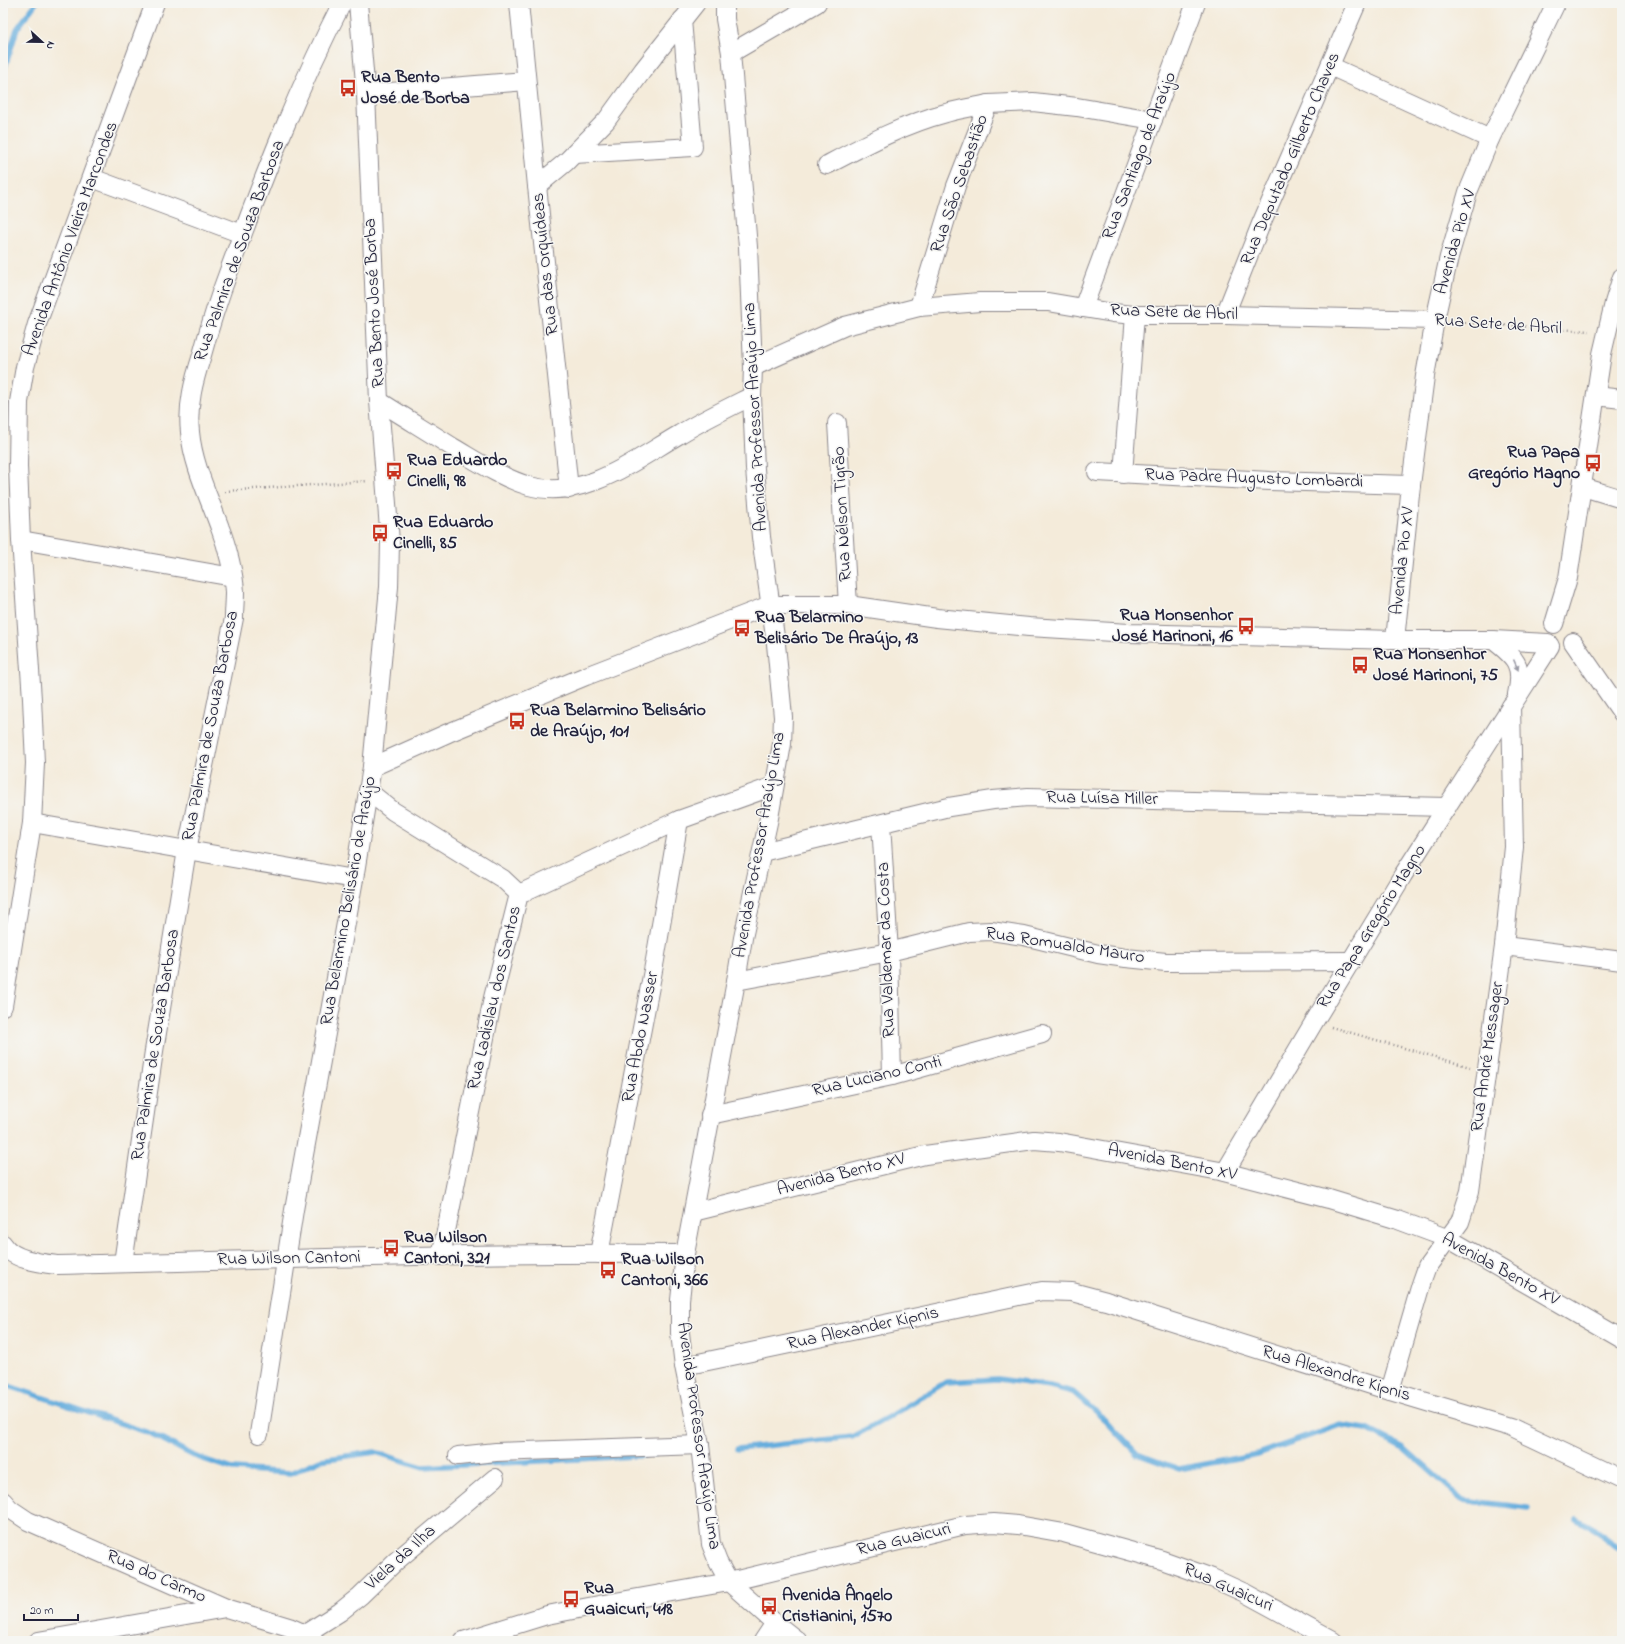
<svg xmlns="http://www.w3.org/2000/svg" width="1625" height="1644" font-family="'Indie Flower',sans-serif">
  <rect width="100%" height="100%" fill="#f6f6f2"/>
  <filter id="ink" filterUnits="userSpaceOnUse"><feTurbulence type="fractalNoise" baseFrequency=".025" numOctaves="2"/><feDisplacementMap in="SourceGraphic" scale="8" xChannelSelector="R" yChannelSelector="G"/><feConvolveMatrix kernelMatrix="1 2 1 2 8 2 1 2 1" color-interpolation-filters="sRGB"/></filter>
  <filter id="wash" filterUnits="userSpaceOnUse"><feTurbulence type="fractalNoise" baseFrequency=".012" numOctaves="4" result="noise"/><feDisplacementMap in="SourceGraphic" scale="16" xChannelSelector="R" yChannelSelector="G"/><feGaussianBlur stdDeviation="0.9" result="paint"/><feColorMatrix in="noise" values="0 0 0 0 0 0 0 0 0 0 0 0 0 0 0 0 0 1.4 0 .05"/><feComposite in="paint" operator="in"/></filter>
  <g filter="url(#wash)">
    <rect width="100%" height="100%" fill="#f4ebda"/>
    <g fill="none" stroke-linecap="round" stroke-linejoin="round">
      <g stroke="#66addd" stroke-width="5.5">
        <path d="M3,73L17,29L36,3"/>
        <path d="M3,1384L152,1434L194,1456L233,1469L291,1473L320,1460L375,1452L423,1467L654,1455"/>
        <path d="M737,1449L852,1437L892,1415L946,1382L998,1379L1050,1386L1073,1392L1106,1421L1137,1454L1179,1469L1258,1454L1340,1425L1367,1429L1404,1448L1463,1500L1528,1508"/>
        <path d="M1577,1519L1595,1529L1622,1551"/>
      </g>
    </g>
  </g>
  <g filter="url(#ink)">
    <g fill="none" stroke-linecap="round" stroke-linejoin="round">
      <g stroke="#8b868a" stroke-width="20">
        <g id="minor">
          <path d="M519,3L537,186L569,489"/>
          <path d="M725,3V19L731,53L748,247L753,367L752,396L755,469L761,537L776,644L783,717L782,744L769,818L743,938L736,981L685,1254L680,1300V1333L684,1366L700,1445L711,1544L718,1562L729,1582L775,1623L798,1641"/>
          <path d="M731,53L817,3"/>
          <path d="M1330,66L1490,139"/>
          <path d="M366,94L526,81"/>
          <path d="M574,154L693,147L682,20"/>
          <path d="M827,165C865,145 904,124 946,113C960,109 974,107 988,104"/>
          <path d="M92,178L242,234"/>
          <path d="M537,186L566,162L606,121L643,70L696,3"/>
          <path d="M919,307L956,186L988,104L1033,102L1077,107L1153,120"/>
          <path d="M1083,308L1196,3"/>
          <path d="M1225,315L1261,224L1357,3"/>
          <path d="M753,367L845,326L919,307L980,302H1048L1113,313L1135,315H1225L1435,320"/>
          <path d="M1596,396L1622,399"/>
          <path d="M379,401C404,417 429,432 454,448C478,462 502,478 529,486C584,501 635,460 680,434C703,420 728,408 752,396"/>
          <path d="M837,423L848,605"/>
          <path d="M1097,472L1270,481L1411,485"/>
          <path d="M1123,474L1135,315"/>
          <path d="M1583,487L1622,499"/>
          <path d="M21,540L233,577"/>
          <path d="M1554,624L1568,578L1602,354L1614,303L1622,277"/>
          <path d="M1395,640L1411,485L1425,376L1435,320L1449,257L1468,192L1490,139L1556,3"/>
          <path d="M1493,640C1515,657 1524,665 1517,694"/>
          <path d="M1573,642L1622,713"/>
          <path d="M372,767L448,733L586,676L770,605H848L937,618L1029,627L1129,633L1395,640H1493L1548,643"/>
          <path d="M368,791L393,811L503,879L519,894"/>
          <path d="M32,823L354,879"/>
          <path d="M881,824L889,952L892,1076"/>
          <path d="M762,852L949,807L993,800L1028,797L1447,807"/>
          <path d="M1504,946L1622,961"/>
          <path d="M736,981L889,952L969,932L991,931L1024,936L1098,954L1126,958L1166,962L1351,961"/>
          <path d="M3,1006L32,823L35,763L32,699L21,540L18,466L19,402L25,367L37,324L155,3"/>
          <path d="M710,1115L892,1076L1042,1034"/>
          <path d="M1225,1172L1314,1022L1403,875L1550,646"/>
          <path d="M693,1212L925,1155L1034,1140L1059,1142L1220,1171L1329,1199L1398,1220L1449,1239L1622,1339"/>
          <path d="M3,1244C12,1260 41,1263 57,1265C266,1260 476,1252 685,1254"/>
          <path d="M599,1254L655,960L679,820"/>
          <path d="M441,1256L493,998L519,894L679,820L774,786"/>
          <path d="M123,1263L154,1051L187,850L234,618C234,609 235,601 235,592C234,573 227,546 220,528C209,497 193,465 190,432C187,405 194,380 202,355C210,325 219,297 230,268C263,178 298,88 342,3"/>
          <path d="M684,1366L1042,1291L1072,1292L1106,1301L1390,1391L1510,1427L1622,1480"/>
          <path d="M1390,1391L1421,1284L1427,1267L1460,1222L1470,1191L1504,946L1514,847L1511,706"/>
          <path d="M259,1434L294,1210L354,879L372,767L389,587L390,542L379,401L366,94L358,3"/>
          <path d="M458,1456L496,1452L700,1445"/>
          <path d="M3,1501L10,1509L28,1521L226,1608L289,1627L305,1634L315,1641"/>
          <path d="M305,1634L340,1612L360,1596L395,1562L495,1478"/>
          <path d="M38,1641L226,1608"/>
          <path d="M463,1641L547,1615L604,1604L729,1582L965,1525L994,1523L1018,1525L1064,1533L1162,1560L1212,1578L1245,1593L1333,1641"/>
          <path d="M763,1641L775,1623"/>
        </g>
      </g>
      <g stroke="#8b868a" stroke-width="2.5" stroke-dasharray="1 3" stroke-linecap="butt">
        <path d="M1453,322L1589,331"/>
        <path d="M225,491L368,481"/>
        <path d="M1331,1027L1470,1067"/>
      </g>
      <use href="#minor" stroke="#fff" stroke-width="18"/>
    </g>
    <defs><path id="oneway-solid" d="M-6-.8H1V-3.2L6.5 0L1 3.2V.8H-6Z"/></defs>
    <use fill="#9c9ca7" href="#oneway-solid" transform="translate(1516 665) rotate(66)"/>
  </g>
  <defs>
    <g id="bus-bare" transform="scale(1.38)"><path d="M-5-6H5V4H4V6H2V4H-2V6H-4V4H-5ZM-3.5-4V0h7V-4ZM-3.5 1.2v1.5H-2V1.2ZM2 1.2v1.5H3.5V1.2Z" fill="#c8321e" stroke="#f6f6f2" stroke-width="2.5" paint-order="stroke"/></g>
  </defs>
  <g fill-rule="evenodd">
    <use href="#bus-bare" x="348" y="88"/>
    <use href="#bus-bare" x="1593" y="463"/>
    <use href="#bus-bare" x="394" y="471"/>
    <use href="#bus-bare" x="380" y="533"/>
    <use href="#bus-bare" x="1246" y="626"/>
    <use href="#bus-bare" x="742" y="628"/>
    <use href="#bus-bare" x="1360" y="665"/>
    <use href="#bus-bare" x="517" y="721"/>
    <use href="#bus-bare" x="391" y="1248"/>
    <use href="#bus-bare" x="608" y="1270"/>
    <use href="#bus-bare" x="571" y="1599"/>
    <use href="#bus-bare" x="769" y="1606"/>
  </g>
  <g text-anchor="middle" dominant-baseline="central" stroke-width="3" stroke-linejoin="round" paint-order="stroke">
    <g font-size="18" font-weight="bold" fill="#22223b" stroke="#f6f6f2" text-anchor="start">
      <text x="361" y="78">Rua Bento<tspan x="361" dy="21">José de Borba</tspan></text>
      <text x="1580" y="453" text-anchor="end">Rua Papa<tspan x="1580" dy="21">Gregório Magno</tspan></text>
      <text x="407" y="461">Rua Eduardo<tspan x="407" dy="21">Cinelli, 98</tspan></text>
      <text x="393" y="523">Rua Eduardo<tspan x="393" dy="21">Cinelli, 85</tspan></text>
      <text x="1233" y="616" text-anchor="end">Rua Monsenhor<tspan x="1233" dy="21">José Marinoni, 16</tspan></text>
      <text x="755" y="618">Rua Belarmino<tspan x="755" dy="21">Belisário De Araújo, 13</tspan></text>
      <text x="1373" y="655">Rua Monsenhor<tspan x="1373" dy="21">José Marinoni, 75</tspan></text>
      <text x="530" y="711">Rua Belarmino Belisário<tspan x="530" dy="21">de Araújo, 101</tspan></text>
      <text x="404" y="1238">Rua Wilson<tspan x="404" dy="21">Cantoni, 321</tspan></text>
      <text x="621" y="1260">Rua Wilson<tspan x="621" dy="21">Cantoni, 366</tspan></text>
      <text x="584" y="1589">Rua<tspan x="584" dy="21">Guaicuri, 418</tspan></text>
      <text x="782" y="1596">Avenida Ângelo<tspan x="782" dy="21">Cristianini, 1570</tspan></text>
    </g>
    <g font-size="18" fill="#22223b" stroke="#f6f6f2">
      <text transform="translate(1140 156) rotate(-69)">Rua Santiago de Araújo</text>
      <text transform="translate(1291 159) rotate(-67)">Rua Deputado Gilberto Chaves</text>
      <text transform="translate(960 184) rotate(-71)">Rua São Sebastião</text>
      <text transform="translate(71 239) rotate(-70)">Avenida Antônio Vieira Marcondes</text>
      <text transform="translate(1456 242) rotate(-74)">Avenida Pio XV</text>
      <text transform="translate(240 251) rotate(-70)">Rua Palmira de Souza Barbosa</text>
      <text transform="translate(546 264) rotate(-96)">Rua das Orquídeas</text>
      <text transform="translate(375 303) rotate(-93)">Rua Bento José Borba</text>
      <text transform="translate(1174 313) rotate(2)">Rua Sete de Abril</text>
      <text transform="translate(1498 325) rotate(4)">Rua Sete de Abril</text>
      <text transform="translate(756 417) rotate(-93)">Avenida Professor Araújo Lima</text>
      <text transform="translate(1254 479) rotate(2)">Rua Padre Augusto Lombardi</text>
      <text transform="translate(843 514) rotate(-93)">Rua Nélson Tigrão</text>
      <text transform="translate(1403 561) rotate(-84)">Avenida Pio XV</text>
      <text transform="translate(211 726) rotate(-79)">Rua Palmira de Souza Barbosa</text>
      <text transform="translate(1102 799) rotate(1)">Rua Luísa Miller</text>
      <text transform="translate(760 845) rotate(-80)">Avenida Professor Araújo Lima</text>
      <text transform="translate(349 901) rotate(-80)">Rua Belarmino Belisário de Araújo</text>
      <text transform="translate(1372 927) rotate(-58)">Rua Papa Gregório Magno</text>
      <text transform="translate(1065 946) rotate(9)">Rua Romualdo Mauro</text>
      <text transform="translate(887 950) rotate(-92)">Rua Valdemar da Costa</text>
      <text transform="translate(495 998) rotate(-77)">Rua Ladislau dos Santos</text>
      <text transform="translate(641 1037) rotate(-79)">Rua Abdo Nasser</text>
      <text transform="translate(156 1045) rotate(-81)">Rua Palmira de Souza Barbosa</text>
      <text transform="translate(1488 1057) rotate(-82)">Rua André Messager</text>
      <text transform="translate(877 1077) rotate(-13)">Rua Luciano Conti</text>
      <text transform="translate(1172 1163) rotate(11)">Avenida Bento XV</text>
      <text transform="translate(841 1175) rotate(-14)">Avenida Bento XV</text>
      <text transform="translate(289 1259) rotate(-1)">Rua Wilson Cantoni</text>
      <text transform="translate(1500 1270) rotate(29)">Avenida Bento XV</text>
      <text transform="translate(863 1329) rotate(-12)">Rua Alexander Kipnis</text>
      <text transform="translate(1336 1374) rotate(17)">Rua Alexandre Kipnis</text>
      <text transform="translate(698 1436) rotate(82)">Avenida Professor Araújo Lima</text>
      <text transform="translate(904 1540) rotate(-13)">Rua Guaicuri</text>
      <text transform="translate(401 1558) rotate(-42)">Viela da Ilha</text>
      <text transform="translate(156 1577) rotate(24)">Rua do Carmo</text>
      <text transform="translate(1228 1588) rotate(24)">Rua Guaicuri</text>
    </g>
  </g>
  <rect width="1625" height="1644" fill="none" stroke="#f6f6f2" stroke-width="16"/>
  <g transform="translate(42 42) rotate(112)" stroke="#f6f6f2" stroke-width="3" paint-order="stroke">
  <path d="M0-3L7 15L0 10L-7 15Z" fill="#22223b"/>
  <text y="-6" font-size="11" font-weight="bold" text-anchor="middle" fill="#22223b">N</text>
  </g>
  <path d="M24 1614v6h54v-6" fill="none" stroke="#22223b" stroke-width="2"/>
  <text x="30" y="1614" font-size="12" fill="#22223b" stroke="#f6f6f2" stroke-width="3" paint-order="stroke">20 m</text>
</svg>
